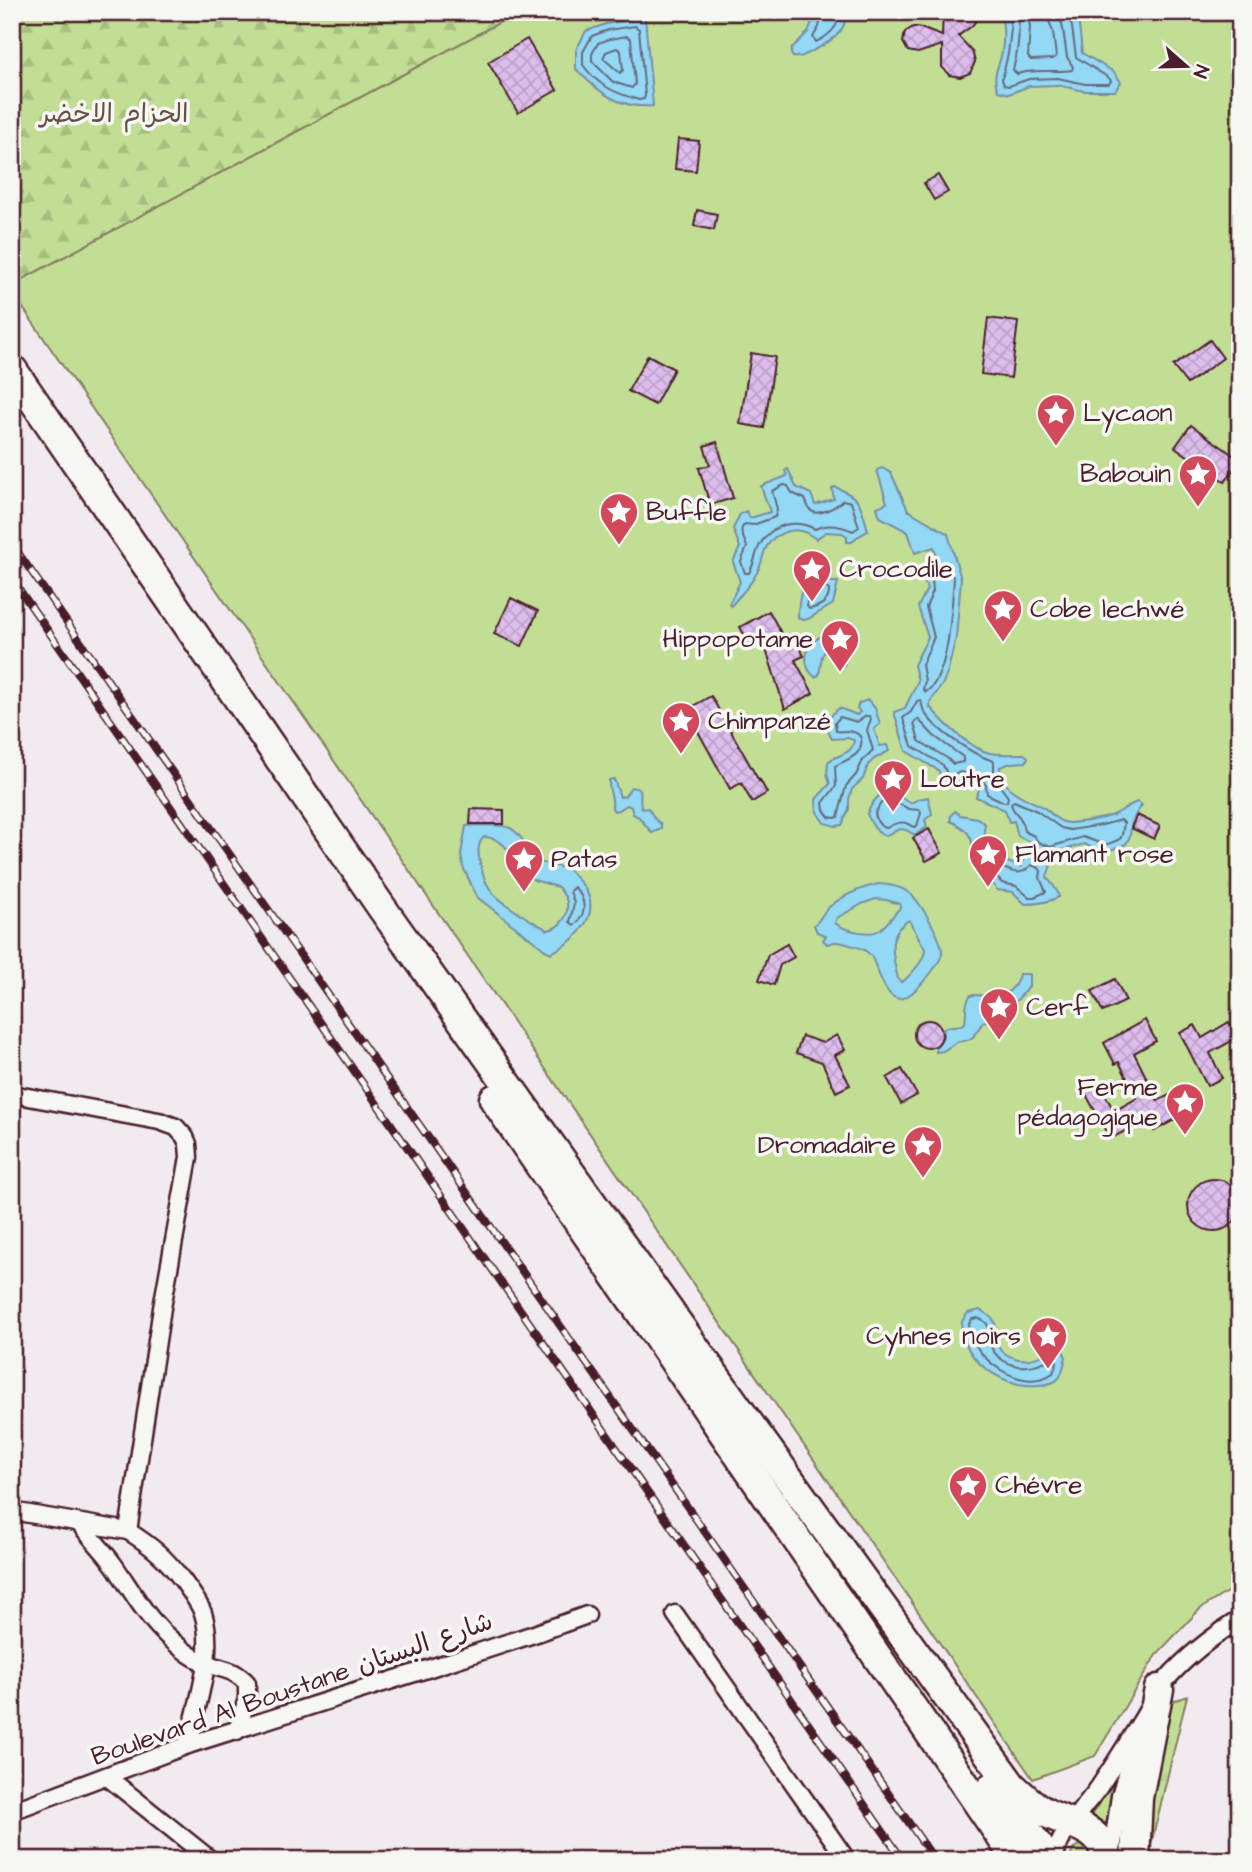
<svg xmlns="http://www.w3.org/2000/svg" width="1252" height="1872" font-family="'Architects Daughter','Playpen Sans Arabic',sans-serif">
  <defs>
    <pattern id="grass-tufts" width="24" height="20" patternUnits="userSpaceOnUse" patternTransform="scale(1.75)"><rect width="24" height="20" fill="#c2de95"/><path d="M3 7l-1-3M5 7V3M7 7l1-3M15 17l-1-3M17 17v-4M19 17l1-3" fill="none" stroke="#a8be81"/></pattern>
    <pattern id="forest-firs" width="22" height="20" patternUnits="userSpaceOnUse" patternTransform="scale(1.75)"><rect width="22" height="20" fill="#c2de95"/><path d="M5 1l3.5 6h-7zM16 11l3.5 6h-7z" fill="#a8be81"/></pattern>
    <pattern id="building-cross-hatch" width="8" height="8" patternUnits="userSpaceOnUse" patternTransform="scale(1.75)"><rect width="8" height="8" fill="#dcbdeb"/><path d="M0 0l8 8M0 8l8-8" fill="none" stroke="#bea2ca"/></pattern>
  </defs>
  <rect width="100%" height="100%" fill="#f1ebf1"/>
  <filter id="ink" filterUnits="userSpaceOnUse"><feTurbulence type="fractalNoise" baseFrequency=".0143" numOctaves="2"/><feDisplacementMap in="SourceGraphic" scale="14" xChannelSelector="R" yChannelSelector="G"/><feConvolveMatrix kernelMatrix="1 2 1 2 8 2 1 2 1" color-interpolation-filters="sRGB"/></filter>
  <g filter="url(#ink)">
    <g fill="url(#grass-tufts)" stroke="#867e60" stroke-width="2">
      <path d="M1187,1696L1150,1849L1149,1860L1143,1816L1166,1708L1173,1701Z"/>
      <path d="M1118,1772L1110,1801L1108,1824L1089,1818L1104,1797Z"/>
      <path d="M1084,1843L1100,1860H1070C1071,1850 1075,1845 1084,1843Z"/>
    </g>
    <path fill="url(#forest-firs)" stroke="#867e60" stroke-width="2" d="M12,12H519L12,285Z"/>
    <path fill="#c2de95" stroke="#867e60" stroke-width="2" d="M519,12H1240V1584L1200,1609L1156,1655L1095,1756L1033,1779L12,292V285Z"/>
    <g fill="#93d8f5" stroke="#768ea4" stroke-width="2" fill-rule="evenodd">
      <path d="M816,12H846C847,35 826,44 809,53C802,56 800,58 793,57L791,54L792,48L808,32Z"/>
      <path d="M1001,12H1074L1079,25L1082,53L1114,72L1121,82L1115,91H1084L1058,85L1029,86L1009,94L998,91C991,74 999,69 1002,52C1004,38 1004,26 1001,12Z"/>
      <path d="M645,17L653,106C619,109 598,92 576,69V50L586,31L606,24Z"/>
      <path d="M882,468L891,473L908,510L948,534L961,579L956,638L947,674L942,685L930,702V707C944,723 969,748 990,753C1001,755 1013,754 1024,754L1028,757L1026,762L1011,763L1000,767C1001,791 1024,797 1041,806C1051,811 1057,823 1069,823C1082,822 1100,820 1113,815C1121,812 1128,805 1137,802L1142,805C1138,811 1132,819 1131,827C1130,836 1131,835 1126,844L1104,853L1084,844L1050,854L1029,847L1030,842L1018,836L1014,821L1009,822L1005,810L976,797L980,787L961,779L956,787L941,780L939,771L906,751L894,712L905,708L918,681L914,665L928,637L918,607L927,589L922,575L940,567L934,547L915,553L908,532L880,517L877,507L887,503L877,470Z"/>
      <path d="M788,469L796,487L811,494L815,505L834,499L832,489L835,487C862,498 861,505 868,531L857,537L852,542H847V536L842,533L826,532L816,539C813,537 810,535 807,533C792,526 772,534 765,550C762,559 761,567 755,576C749,587 739,596 731,606L729,604L740,582L733,562L740,547L733,529L740,514L746,511L750,518L770,512L761,486L787,476L785,471Z"/>
      <path d="M822,575L830,582H838L833,604L808,619L802,620L798,618C798,607 800,595 803,585C811,582 814,577 822,575Z"/>
      <path d="M850,628L854,631L853,642L844,665L837,662L840,654L839,647L836,644L828,645L822,656L819,675L815,677C804,669 803,652 813,642C821,634 838,630 850,628Z"/>
      <path d="M868,700L875,708L880,724L874,729L880,746L887,745L889,751L874,759L868,765L863,779L852,789L849,799V809L842,825L836,826L824,823L817,812L816,799L830,784L827,774L828,762C838,753 852,756 854,740L847,738L832,739C824,726 828,717 839,708L857,715L860,712L857,708L859,703Z"/>
      <path d="M614,779L620,797L625,796L631,787L640,789C642,797 638,799 642,809L648,808L655,819L661,824V829L652,833L639,817L633,814L631,807L627,805L619,810L614,811L612,808C614,796 608,794 609,780Z"/>
      <path d="M889,791L911,803L919,799L928,797L932,814L925,820L927,827L915,835L906,830L900,829L884,836C874,830 872,824 867,814C872,803 877,794 889,791Z"/>
      <path d="M955,811L960,815L977,818L985,824L984,830L994,857L1021,867L1026,855L1051,865L1047,877C1051,884 1058,889 1059,897C1049,902 1036,904 1025,904L1013,892L997,890C990,880 977,870 972,860C969,853 971,856 972,849C974,834 962,826 950,821L951,815Z"/>
      <path d="M479,825C508,826 512,822 528,848C530,853 533,858 538,861C547,866 560,865 569,870C573,873 577,879 580,882C606,911 578,940 551,953L545,950L477,897L463,867L461,854L466,826ZM484,837C506,837 515,862 529,876L534,880L558,887C561,892 567,897 567,903C569,916 560,928 548,930C533,922 504,905 493,893C486,885 482,873 480,863C478,853 477,844 484,837Z"/>
      <path d="M879,884C889,885 901,886 909,893C920,900 943,941 942,953C941,964 918,989 909,995C886,1011 879,969 871,956C865,948 856,947 847,944C838,942 836,941 827,944L823,940L826,936L817,932L814,925C821,920 822,913 828,908C843,895 860,888 879,884ZM876,899L886,900L900,904V908C893,915 887,925 879,930C870,937 842,929 835,923L837,918L864,903ZM909,920L925,949C924,962 913,971 905,980L901,982L898,979C893,956 885,934 909,920Z"/>
      <path d="M1019,974H1029V987L1015,1002L1016,1008L1011,1011H1001L992,1020L983,1022L973,1037L968,1040L957,1042L943,1051L936,1052V1048L943,1037L944,1028C951,1024 958,1028 965,1023C967,1013 964,1003 971,995C992,995 1013,1001 1019,974Z"/>
      <path d="M980,1310C1004,1324 991,1323 997,1342C1000,1355 1017,1361 1030,1359C1042,1357 1050,1349 1063,1351L1066,1357C1064,1364 1063,1372 1059,1378C1054,1384 1045,1385 1038,1385C1007,1388 968,1365 963,1333C962,1331 961,1324 962,1322C963,1318 966,1316 968,1313Z"/>
    </g>
    <g fill="none" stroke-linecap="round" stroke-linejoin="round">
      <g stroke="#67697c" stroke-width="2">
        <path d="M822,12L819,27L813,37L816,42C829,36 839,27 840,12"/>
        <path d="M1008,12L1011,29L1008,54L1002,79L1004,85L1009,86L1029,79L1058,78L1085,84H1109L1111,81L1109,78L1076,57L1072,27L1068,12"/>
        <path d="M1017,12C1021,32 1018,51 1013,70L1017,74C1035,68 1055,73 1072,70L1073,67L1067,57L1063,29L1059,12"/>
        <path d="M1028,12L1030,27L1028,57L1031,60L1053,59L1056,57L1053,32L1049,21L1048,12"/>
        <path d="M635,26L639,29L645,96L644,99L639,100C615,93 598,86 583,65V52L592,36L608,30Z"/>
        <path d="M627,36L631,39L635,84L632,88L613,82L592,61V54L598,43L610,39Z"/>
        <path d="M617,48L621,51L623,70L620,73L603,58L606,52Z"/>
        <path d="M784,485L788,486L792,493L805,499C806,501 809,509 810,510C818,518 837,506 843,500L851,502L859,527L853,531C840,525 827,523 815,529C796,519 773,523 761,543C756,550 755,561 751,569L749,573H745L741,562L747,547C745,539 737,531 745,524L753,525L775,517L777,509L772,491Z"/>
        <path d="M947,571L951,572L954,580C951,607 950,677 926,692L923,689L925,681L922,665L934,637L926,607L933,591L932,579Z"/>
        <path d="M818,584H821L829,590C830,601 820,607 809,609L807,606L808,592Z"/>
        <path d="M921,700C922,704 922,708 924,711C933,729 975,756 994,761V778L1008,797L1007,802H1004L987,794L986,785L982,780L962,772L957,773L952,777L948,776L943,765L912,746L903,718L911,712L917,701Z"/>
        <path d="M866,716H869L871,719L867,730L873,750L863,760L856,775L846,786L838,817L835,818L829,817L824,810L823,803L836,786L835,766C845,760 864,756 861,739C860,735 858,733 853,732C847,730 842,732 836,731L835,723L840,717L857,722Z"/>
        <path d="M918,719L934,736L963,757V762L953,764L947,758L919,741L914,723Z"/>
        <path d="M889,799L909,809L920,810L921,813L917,826L914,827C904,820 896,822 887,828C879,827 876,820 875,813L881,803Z"/>
        <path d="M1014,801L1037,811L1061,828L1070,830L1102,825L1121,820L1124,823C1121,841 1124,838 1105,845L1083,837L1050,847L1038,842L1034,836L1024,831C1023,827 1022,821 1020,818C1015,811 1012,811 1011,803Z"/>
        <path d="M993,863C1007,869 1019,880 1031,865L1039,868L1041,871L1040,878L1046,892L1034,897H1029L1016,886L1002,883L988,868L989,864Z"/>
        <path d="M574,887C586,898 588,915 574,925L570,922L574,903L570,891Z"/>
        <path d="M978,1318C981,1320 985,1320 987,1324C991,1329 988,1334 989,1340C992,1358 1011,1368 1028,1366C1037,1366 1046,1360 1055,1358L1057,1362L1053,1373C1023,1395 970,1358 969,1324L972,1319Z"/>
      </g>
    </g>
    <g fill="url(#building-cross-hatch)" stroke="#4a1f2b" stroke-width="2">
      <path d="M943,12H982L972,26L958,36L972,51L975,62L970,73L960,77L949,75L942,67V45L918,53L908,51L903,42L905,32L913,27H918L942,36Z"/>
      <path d="M527,39L557,90L518,113L488,62Z"/>
      <path d="M678,139L699,141L696,171L675,169Z"/>
      <path d="M938,175L948,192L934,200L924,183Z"/>
      <path d="M697,210L717,214L714,230L694,226Z"/>
      <path d="M988,318L1018,322L1011,378L981,374Z"/>
      <path d="M1210,340L1223,358L1187,384L1173,366Z"/>
      <path d="M751,353L775,357L764,428L740,424Z"/>
      <path d="M648,355L674,369L655,405L628,391Z"/>
      <path d="M1191,425L1240,460L1225,482L1175,447Z"/>
      <path d="M717,442L733,498L710,505L699,468L710,465L704,446Z"/>
      <path d="M511,598L538,611L522,646L494,634Z"/>
      <path d="M769,611L787,644L795,638L804,656L795,660L813,693L785,709L763,640L751,647L740,627Z"/>
      <path d="M711,696L759,781L760,780L767,793L752,802L741,783L730,789L686,710Z"/>
      <path d="M471,809L504,810V824H470Z"/>
      <path d="M1137,815L1160,826L1154,839L1131,828Z"/>
      <path d="M929,829L942,853L926,861L913,838Z"/>
      <path d="M787,944L794,957L780,965L774,985L759,980L768,955Z"/>
      <path d="M1115,979L1126,1001L1103,1012L1092,991Z"/>
      <path d="M1145,1020L1156,1041L1134,1053L1158,1101L1183,1088L1194,1109L1154,1131L1148,1119L1110,1139L1082,1087L1097,1079L1114,1111L1137,1098L1119,1062L1115,1064L1104,1043Z"/>
      <circle cx="928" cy="1034" r="14"/>
      <path d="M1229,1022L1237,1038L1210,1053L1222,1078L1207,1086L1180,1033L1195,1025L1202,1038Z"/>
      <path d="M837,1035L845,1050L835,1055L850,1085L836,1092L822,1062L796,1053L802,1036L823,1043Z"/>
      <path d="M902,1069L917,1095L901,1104L887,1078Z"/>
      <circle cx="1214" cy="1205" r="26"/>
    </g>
    <g fill="none" stroke-linecap="round" stroke-linejoin="round">
      <g stroke="#4a1f2b" stroke-width="21">
        <g id="street">
          <path d="M12,1094L159,1121L176,1127L185,1137L188,1144L189,1157L162,1308L128,1531C153,1547 165,1557 183,1581C190,1591 199,1602 203,1613C216,1653 196,1706 188,1745"/>
          <path d="M12,1511L128,1531"/>
          <path d="M80,1524C91,1538 104,1551 114,1565C130,1588 145,1615 165,1634C177,1645 190,1657 205,1663C222,1670 233,1668 247,1683V1699L237,1731"/>
          <path d="M675,1614L847,1860"/>
          <path d="M106,1776L211,1860"/>
          <path d="M12,1811L188,1745L421,1671L537,1633L587,1615"/>
          <path d="M1111,1857L1120,1796L1136,1739"/>
          <path d="M1054,1860C1058,1834 1084,1808 1099,1787C1113,1766 1127,1744 1140,1723C1149,1709 1155,1694 1165,1681C1186,1657 1213,1636 1240,1619"/>
        </g>
      </g>
      <g stroke="#4a1f2b" stroke-width="33">
        <g id="highway">
          <path d="M12,369L382,908L748,1422L1012,1786C1022,1795 1032,1805 1043,1811C1069,1826 1100,1824 1108,1860"/>
          <path d="M494,1099L1017,1860"/>
          <path d="M993,1786L1049,1860"/>
          <path d="M1135,1860L1138,1798L1159,1689"/>
        </g>
      </g>
      <use href="#street" stroke="#f6f6f2" stroke-width="16"/>
      <use href="#highway" stroke="#f6f6f2" stroke-width="28"/>
      <g stroke="#4a1f2b" stroke-width="8">
        <g id="rail">
          <path d="M12,544L935,1860"/>
          <path d="M12,579L903,1860"/>
        </g>
      </g>
      <use href="#rail" stroke="#f6f6f2" stroke-width="5" stroke-dasharray="16" stroke-linecap="butt"/>
    </g>
  </g>
  <defs>
    <g id="sight-pin" transform="scale(2.0125)"><path d="M0 17L-7.5 6A9.5 9.5 0 1 1 7.5 6Z" fill="#d1495b" stroke="#f6f6f2"/><path d="M0-6L1.8-2.2L6-1.7L2.9 1.2L3.7 5.4L0 3.3L-3.7 5.4L-2.9 1.2L-6-1.7L-1.8-2.2Z" fill="#fff"/></g>
  </defs>
  <g fill-rule="evenodd">
    <use href="#sight-pin" x="1056" y="413"/>
    <use href="#sight-pin" x="1198" y="474"/>
    <use href="#sight-pin" x="619" y="512"/>
    <use href="#sight-pin" x="812" y="569"/>
    <use href="#sight-pin" x="1003" y="609"/>
    <use href="#sight-pin" x="840" y="639"/>
    <use href="#sight-pin" x="681" y="721"/>
    <use href="#sight-pin" x="893" y="779"/>
    <use href="#sight-pin" x="988" y="854"/>
    <use href="#sight-pin" x="524" y="859"/>
    <use href="#sight-pin" x="999" y="1007"/>
    <use href="#sight-pin" x="1185" y="1102"/>
    <use href="#sight-pin" x="923" y="1145"/>
    <use href="#sight-pin" x="1048" y="1336"/>
    <use href="#sight-pin" x="968" y="1485"/>
  </g>
  <g text-anchor="middle" dominant-baseline="central" stroke-width="7" stroke-linejoin="round" paint-order="stroke">
    <g font-size="26" fill="#684f46" stroke="#f6f6f2">
      <text x="114" y="114">الحزام الاخضر</text>
    </g>
    <g font-size="26" fill="#4a1f2b" stroke="#f6f6f2" text-anchor="start">
      <text x="1083" y="413">Lycaon</text>
      <text x="1171" y="474" text-anchor="end">Babouin</text>
      <text x="646" y="512">Buffle</text>
      <text x="839" y="569">Crocodile</text>
      <text x="1030" y="609">Cobe lechwé</text>
      <text x="813" y="639" text-anchor="end">Hippopotame</text>
      <text x="708" y="721">Chimpanzé</text>
      <text x="920" y="779">Loutre</text>
      <text x="1015" y="854">Flamant rose</text>
      <text x="551" y="859">Patas</text>
      <text x="1026" y="1007">Cerf</text>
      <text x="1158" y="1087" text-anchor="end">Ferme<tspan x="1158" dy="30">pédagogique</tspan></text>
      <text x="896" y="1145" text-anchor="end">Dromadaire</text>
      <text x="1021" y="1336" text-anchor="end">Cyhnes noirs</text>
      <text x="995" y="1485">Chévre</text>
    </g>
    <g font-size="26" fill="#4a1f2b" stroke="#f6f6f2">
      <text transform="translate(292 1689) rotate(-19)">Boulevard Al Boustane شارع البستان</text>
    </g>
  </g>
  <rect width="1252" height="1872" fill="none" stroke="#f6f6f2" stroke-width="42"/>
  <rect x="21" y="21" width="1210" height="1830" fill="none" stroke="#4a1f2b" stroke-width="2.5" filter="url(#ink)"/>
  <g transform="translate(1186 66) rotate(110)" stroke="#f6f6f2" stroke-width="5" paint-order="stroke">
  <path d="M0-5L12 26L0 18L-12 26Z" fill="#4a1f2b"/>
  <text y="-10" font-size="19" font-weight="bold" text-anchor="middle" fill="#4a1f2b">N</text>
  </g>
</svg>
